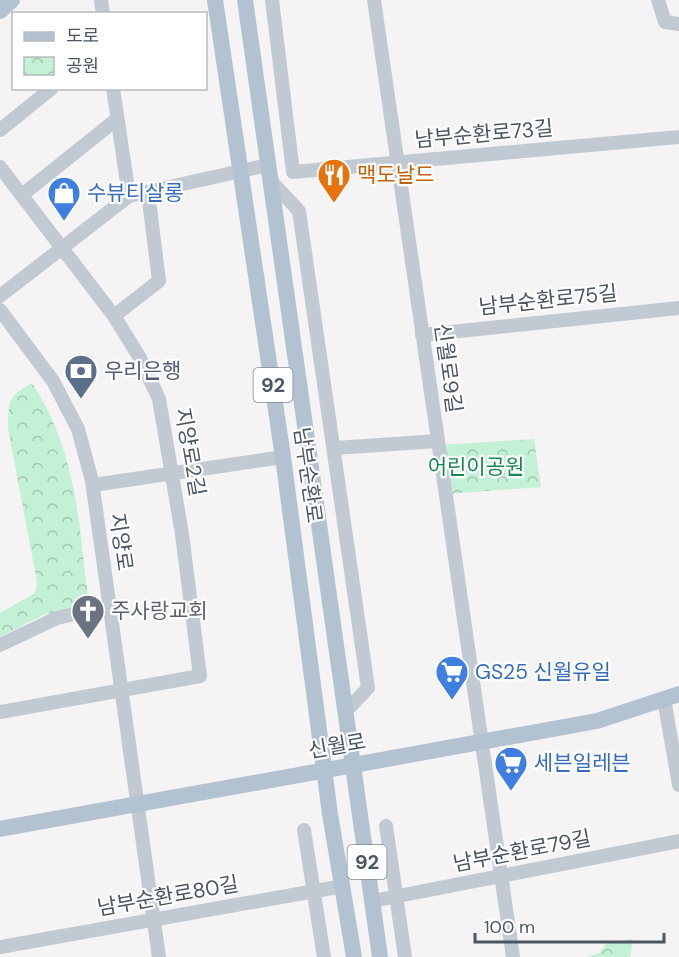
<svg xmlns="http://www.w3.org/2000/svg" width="679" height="957" font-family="'DM Sans','Noto Sans KR',sans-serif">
  <defs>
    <pattern id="park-crowns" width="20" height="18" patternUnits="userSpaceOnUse" patternTransform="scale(1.5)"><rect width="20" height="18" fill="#c3f1d5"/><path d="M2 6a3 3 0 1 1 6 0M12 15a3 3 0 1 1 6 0" fill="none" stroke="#a0c6b0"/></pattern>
  </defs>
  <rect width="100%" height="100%" fill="#f5f3f3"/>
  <g fill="url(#park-crowns)">
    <path d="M32,383C78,454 78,522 89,604L83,608L45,614L0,637V613L35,593L37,582L8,428C9,400 7,397 32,383Z"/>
    <path d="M534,439L541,487L446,494L440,445Z"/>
    <path d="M633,939L630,957H587L599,953L607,943Z"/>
  </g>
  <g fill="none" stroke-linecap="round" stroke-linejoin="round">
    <g stroke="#c1cad2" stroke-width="14">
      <path d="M101,0L103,14"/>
      <path d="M272,0L293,172L679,137"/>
      <path d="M374,0L513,957"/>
      <path d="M658,0L665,22L679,24"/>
      <path d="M113,88L129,196"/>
      <path d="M0,130L52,88"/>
      <path d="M0,167L114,316L140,358L159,399L182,534L200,676L0,712"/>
      <path d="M271,181L299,211L368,688L345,712"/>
      <path d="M22,195L117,119"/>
      <path d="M0,296L129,196L268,165"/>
      <path d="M0,310L53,381L78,429L92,481L159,957"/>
      <path d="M114,316L159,281L148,192"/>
      <path d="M422,335L679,308"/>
      <path d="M335,448L438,441"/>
      <path d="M93,485L283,457"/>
      <path d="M0,645L57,618L109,606"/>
      <path d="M664,699L679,785"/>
      <path d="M386,826L405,957"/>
      <path d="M304,830L324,957"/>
      <path d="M373,901L679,841"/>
      <path d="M0,947L343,886"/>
    </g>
    <g stroke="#b3c2d1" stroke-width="16">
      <path d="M215,0L283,457L330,814L354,957"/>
      <path d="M245,0L380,957"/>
      <path d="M0,11L12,0"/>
      <path d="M0,829L597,721L679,694"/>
    </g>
  </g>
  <defs>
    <g id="restaurant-pin" transform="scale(1.725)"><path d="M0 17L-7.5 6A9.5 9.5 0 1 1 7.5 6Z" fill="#e8710a" stroke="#fff"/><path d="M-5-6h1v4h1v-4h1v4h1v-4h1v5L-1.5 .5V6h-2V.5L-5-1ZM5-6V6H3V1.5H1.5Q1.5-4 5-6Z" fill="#fff"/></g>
    <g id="shop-pin" transform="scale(1.725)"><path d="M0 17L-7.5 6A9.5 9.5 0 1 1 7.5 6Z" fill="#3f7fe0" stroke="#fff"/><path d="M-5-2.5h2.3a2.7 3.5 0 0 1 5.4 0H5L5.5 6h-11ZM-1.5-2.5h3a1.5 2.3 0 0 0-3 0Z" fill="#fff"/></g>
    <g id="bank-pin" transform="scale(1.725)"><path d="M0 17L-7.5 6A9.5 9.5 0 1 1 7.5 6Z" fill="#5c6f8a" stroke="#fff"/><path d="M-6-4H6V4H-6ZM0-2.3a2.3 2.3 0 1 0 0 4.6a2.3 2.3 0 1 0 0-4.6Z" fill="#fff"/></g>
    <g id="church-pin" transform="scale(1.725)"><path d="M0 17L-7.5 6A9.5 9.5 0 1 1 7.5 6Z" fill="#6b7280" stroke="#fff"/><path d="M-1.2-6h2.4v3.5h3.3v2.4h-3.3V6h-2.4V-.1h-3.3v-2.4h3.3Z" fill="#fff"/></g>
    <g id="supermarket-pin" transform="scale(1.725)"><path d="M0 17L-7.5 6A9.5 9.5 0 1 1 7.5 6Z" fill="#3f7fe0" stroke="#fff"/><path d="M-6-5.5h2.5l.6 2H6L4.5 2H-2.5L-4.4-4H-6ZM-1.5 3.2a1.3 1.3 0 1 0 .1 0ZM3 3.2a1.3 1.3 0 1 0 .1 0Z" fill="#fff"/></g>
  </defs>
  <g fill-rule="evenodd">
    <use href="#restaurant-pin" x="334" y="175"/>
    <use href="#shop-pin" x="64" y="193"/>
    <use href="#bank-pin" x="81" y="371"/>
    <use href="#church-pin" x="88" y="611"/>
    <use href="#supermarket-pin" x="452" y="672"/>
    <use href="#supermarket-pin" x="511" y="763"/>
  </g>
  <g text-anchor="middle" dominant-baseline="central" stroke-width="4.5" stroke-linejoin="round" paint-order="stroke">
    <g fill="#fff" stroke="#808990" stroke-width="1.5">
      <rect x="253.5" y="368" width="39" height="34" rx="4.5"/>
      <rect x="347.5" y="845" width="39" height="34" rx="4.5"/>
    </g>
    <g font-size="20" font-weight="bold" fill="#4a5661">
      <text x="273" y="385">92</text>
      <text x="367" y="862">92</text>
    </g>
    <g font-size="21" fill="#4a5661" stroke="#fff">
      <text transform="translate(484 134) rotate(-5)">남부순환로73길</text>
      <text transform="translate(548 300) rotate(-6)">남부순환로75길</text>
      <text transform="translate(448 368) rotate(82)">신월로9길</text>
      <text transform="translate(190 452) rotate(80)">지양로2길</text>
      <text transform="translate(308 475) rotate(82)">남부순환로</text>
      <text transform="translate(121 542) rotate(82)">지양로</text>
      <text transform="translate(337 746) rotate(-10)">신월로</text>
      <text transform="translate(522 851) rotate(-11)">남부순환로79길</text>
      <text transform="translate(168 896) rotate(-10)">남부순환로80길</text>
    </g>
    <g font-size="21" fill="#c56008" stroke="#fff" text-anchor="start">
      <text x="357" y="175">맥도날드</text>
    </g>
    <g font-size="21" fill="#366cbe" stroke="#fff" text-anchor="start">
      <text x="87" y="193">수뷰티살롱</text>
      <text x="475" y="672">GS25 신월유일</text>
      <text x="534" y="763">세븐일레븐</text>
    </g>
    <g font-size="21" fill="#4e5e75" stroke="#fff" text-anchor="start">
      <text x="104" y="371">우리은행</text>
    </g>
    <g font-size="21" fill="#17864f" stroke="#fff">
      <text x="476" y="467">어린이공원</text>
    </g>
    <g font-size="21" fill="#5b616d" stroke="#fff" text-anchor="start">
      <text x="111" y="611">주사랑교회</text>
    </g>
  </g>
  <rect x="12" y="12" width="195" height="78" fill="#ffffff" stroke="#b7bbc0" stroke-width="1.5"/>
  <rect x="24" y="32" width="30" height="9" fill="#b3c2d1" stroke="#b7bbc0" stroke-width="1.5"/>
  <text x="66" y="42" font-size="18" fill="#4a5661">도로</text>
  <rect x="24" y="57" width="30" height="18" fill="url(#park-crowns)" stroke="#b7bbc0" stroke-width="1.5"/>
  <text x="66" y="72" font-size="18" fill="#4a5661">공원</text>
  <path d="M475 933v9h189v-9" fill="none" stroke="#4a5661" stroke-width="3"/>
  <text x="484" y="933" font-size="18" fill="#4a5661" stroke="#ffffff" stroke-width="4.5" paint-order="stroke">100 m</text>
</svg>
